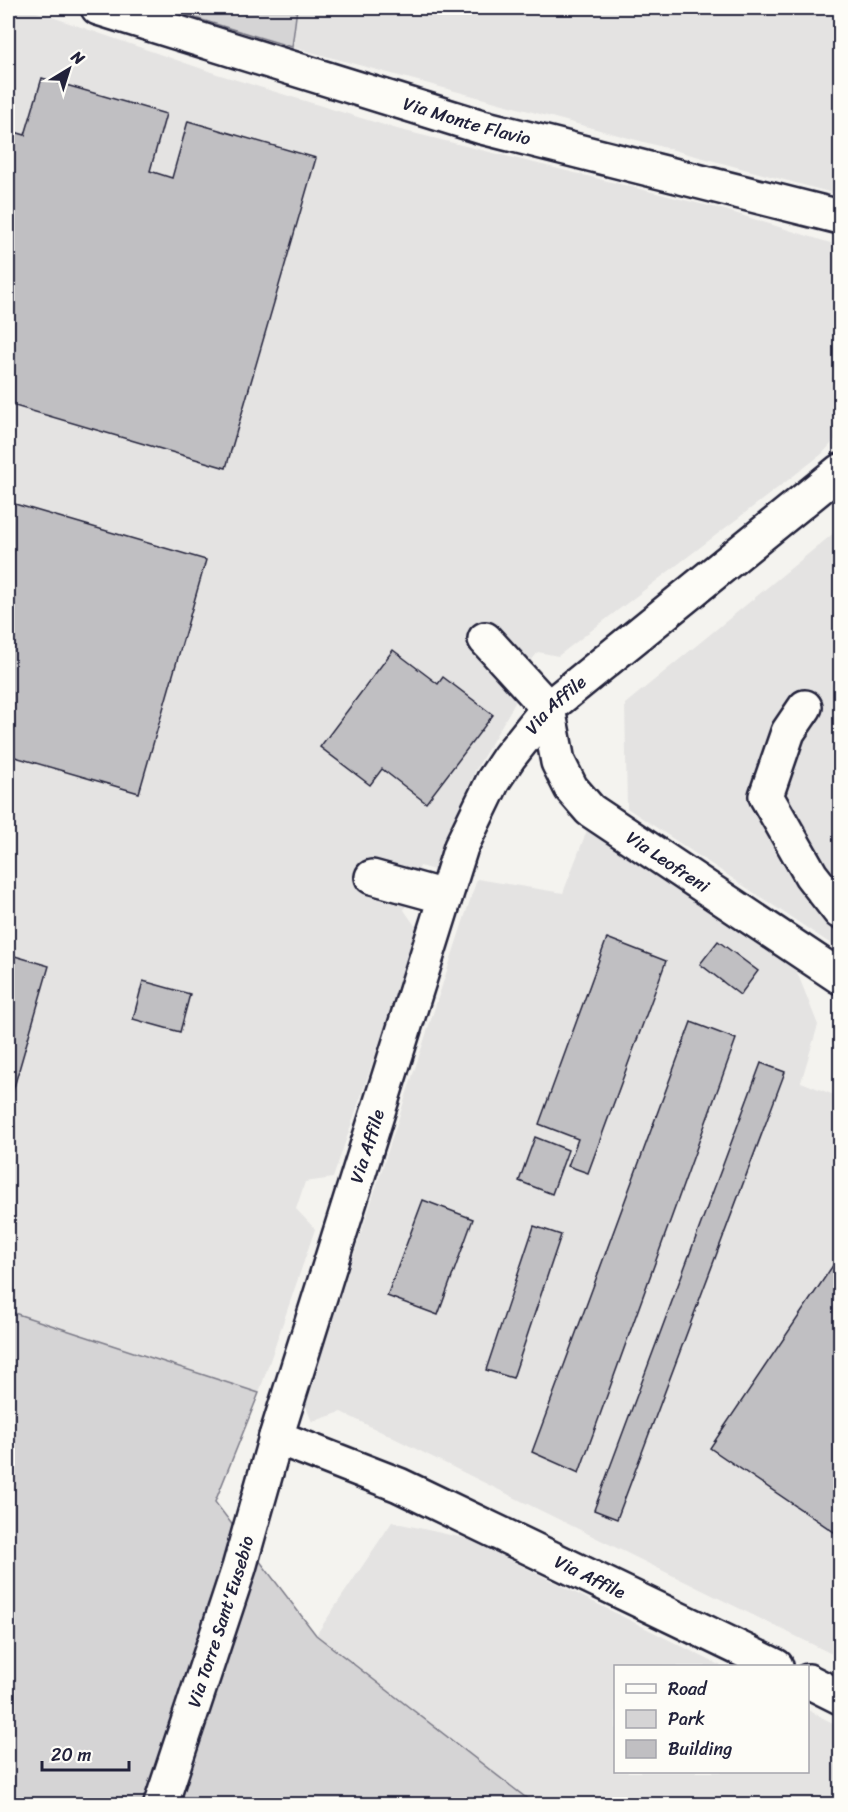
<svg xmlns="http://www.w3.org/2000/svg" width="848" height="1812" font-family="Sriracha,sans-serif">
  <rect width="100%" height="100%" fill="#f4f3ef"/>
  <filter id="ink" filterUnits="userSpaceOnUse"><feTurbulence type="fractalNoise" baseFrequency=".0167" numOctaves="2"/><feDisplacementMap in="SourceGraphic" scale="12" xChannelSelector="R" yChannelSelector="G"/><feConvolveMatrix kernelMatrix="1 2 1 2 8 2 1 2 1" color-interpolation-filters="sRGB"/></filter>
  <g filter="url(#ink)">
    <g fill="#e4e3e2">
      <path d="M8,8H26L217,74L397,129L725,210L840,246V434L822,454L558,656L538,652L513,684L516,701L475,771L437,871L420,866L404,910L418,930L333,1178L305,1182L296,1209L315,1229L259,1393L8,1311Z"/>
      <path d="M297,8H840V195L292,47Z"/>
      <path d="M840,528V950L627,808L625,704Z"/>
      <path d="M589,825L793,962L818,1025L801,1082L834,1095L840,1093V1658L341,1412L312,1422L305,1404L477,879L563,893Z"/>
      <path d="M392,1522L468,1539L721,1666H616V1772H808V1710L840,1727V1804H534L316,1635Z"/>
    </g>
    <g fill="#d5d4d5" stroke="#7c7b88" stroke-width="1.5">
      <path d="M162,8H297L292,47Z"/>
      <path d="M8,1311L259,1393L215,1502L316,1635L534,1804H8Z"/>
    </g>
    <g fill="#c0bfc2" stroke="#22223b" stroke-width="1.5">
      <path d="M42,78L166,114L150,171L172,178L188,121L316,158L226,468L8,404V130L25,135Z"/>
      <path d="M8,502L206,560L139,793L8,755Z"/>
      <path d="M393,650L438,684L443,677L493,715L426,803L382,769L370,785L320,747Z"/>
      <path d="M607,938L666,961L588,1173L568,1166L578,1139L539,1124Z"/>
      <path d="M718,941L758,971L740,995L700,964Z"/>
      <path d="M8,954L49,966L8,1108Z"/>
      <path d="M143,981L190,994L180,1032L133,1019Z"/>
      <path d="M691,1022L736,1039L579,1473L532,1452Z"/>
      <path d="M761,1063L785,1072L617,1519L594,1510Z"/>
      <path d="M535,1137L568,1150L552,1194L519,1181Z"/>
      <path d="M423,1200L473,1219L438,1315L387,1296Z"/>
      <path d="M534,1226L561,1235L513,1378L486,1370Z"/>
      <path d="M840,1255V1536L710,1448Z"/>
    </g>
    <g fill="none" stroke-linecap="round" stroke-linejoin="round">
      <g stroke="#22223b" stroke-width="38">
        <g id="minor">
          <path id="s1" d="M98,8L482,127L840,217"/>
          <path id="s2" d="M485,639L548,708L558,762L571,788L590,810L840,977"/>
          <path d="M805,707L788,732L766,796L811,875L840,912"/>
          <path d="M372,877L445,897"/>
          <path id="s3" d="M776,1666L399,1485L276,1437L461,847L493,781L509,757L548,708L840,471"/>
          <path d="M808,1681L840,1697"/>
          <path id="s4" d="M161,1804L239,1568L276,1437"/>
        </g>
      </g>
      <use href="#minor" stroke="#fdfcf7" stroke-width="33"/>
    </g>
  </g>
  <g text-anchor="middle" dominant-baseline="central" stroke-width="4.5" stroke-linejoin="round" paint-order="stroke">
    <g font-size="18" fill="#22223b" stroke="#fdfcf7">
      <text stroke="none"><textPath href="#s1" startOffset="386">Via Monte Flavio</textPath></text>
      <text stroke="none"><textPath href="#s3" startOffset="1341">Via Affile</textPath></text>
      <text stroke="none"><textPath href="#s2" startOffset="300">Via Leofreni</textPath></text>
      <text stroke="none"><textPath href="#s3" startOffset="855">Via Affile</textPath></text>
      <text transform="translate(590 1577) rotate(26)">Via Affile</text>
      <text stroke="none"><textPath href="#s4" startOffset="192">Via Torre Sant'Eusebio</textPath></text>
    </g>
  </g>
  <rect width="848" height="1812" fill="none" stroke="#fdfcf7" stroke-width="30"/>
  <rect x="15" y="15" width="818" height="1782" fill="none" stroke="#22223b" stroke-width="2" filter="url(#ink)"/>
  <rect x="614" y="1665" width="195" height="108" fill="#fdfcf7" stroke="#a5a5ac" stroke-width="1.5"/>
  <rect x="626" y="1684" width="30" height="9" fill="#fdfcf7" stroke="#a5a5ac" stroke-width="1.5"/>
  <text x="668" y="1695" font-size="18" fill="#22223b">Road</text>
  <rect x="626" y="1710" width="30" height="18" fill="#d5d4d5" stroke="#a5a5ac" stroke-width="1.5"/>
  <text x="668" y="1725" font-size="18" fill="#22223b">Park</text>
  <rect x="626" y="1740" width="30" height="18" fill="#c0bfc2" stroke="#a5a5ac" stroke-width="1.5"/>
  <text x="668" y="1755" font-size="18" fill="#22223b">Building</text>
  <g transform="translate(69 69) rotate(38)" stroke="#fdfcf7" stroke-width="4.5" paint-order="stroke">
  <path d="M0-4.5L10 22L0 15L-10 22Z" fill="#22223b"/>
  <text y="-9" font-size="16" font-weight="bold" text-anchor="middle" fill="#22223b">N</text>
  </g>
  <path d="M42 1761v9h87v-9" fill="none" stroke="#22223b" stroke-width="3"/>
  <text x="51" y="1761" font-size="18" fill="#22223b" stroke="#fdfcf7" stroke-width="4.5" paint-order="stroke">20 m</text>
</svg>
